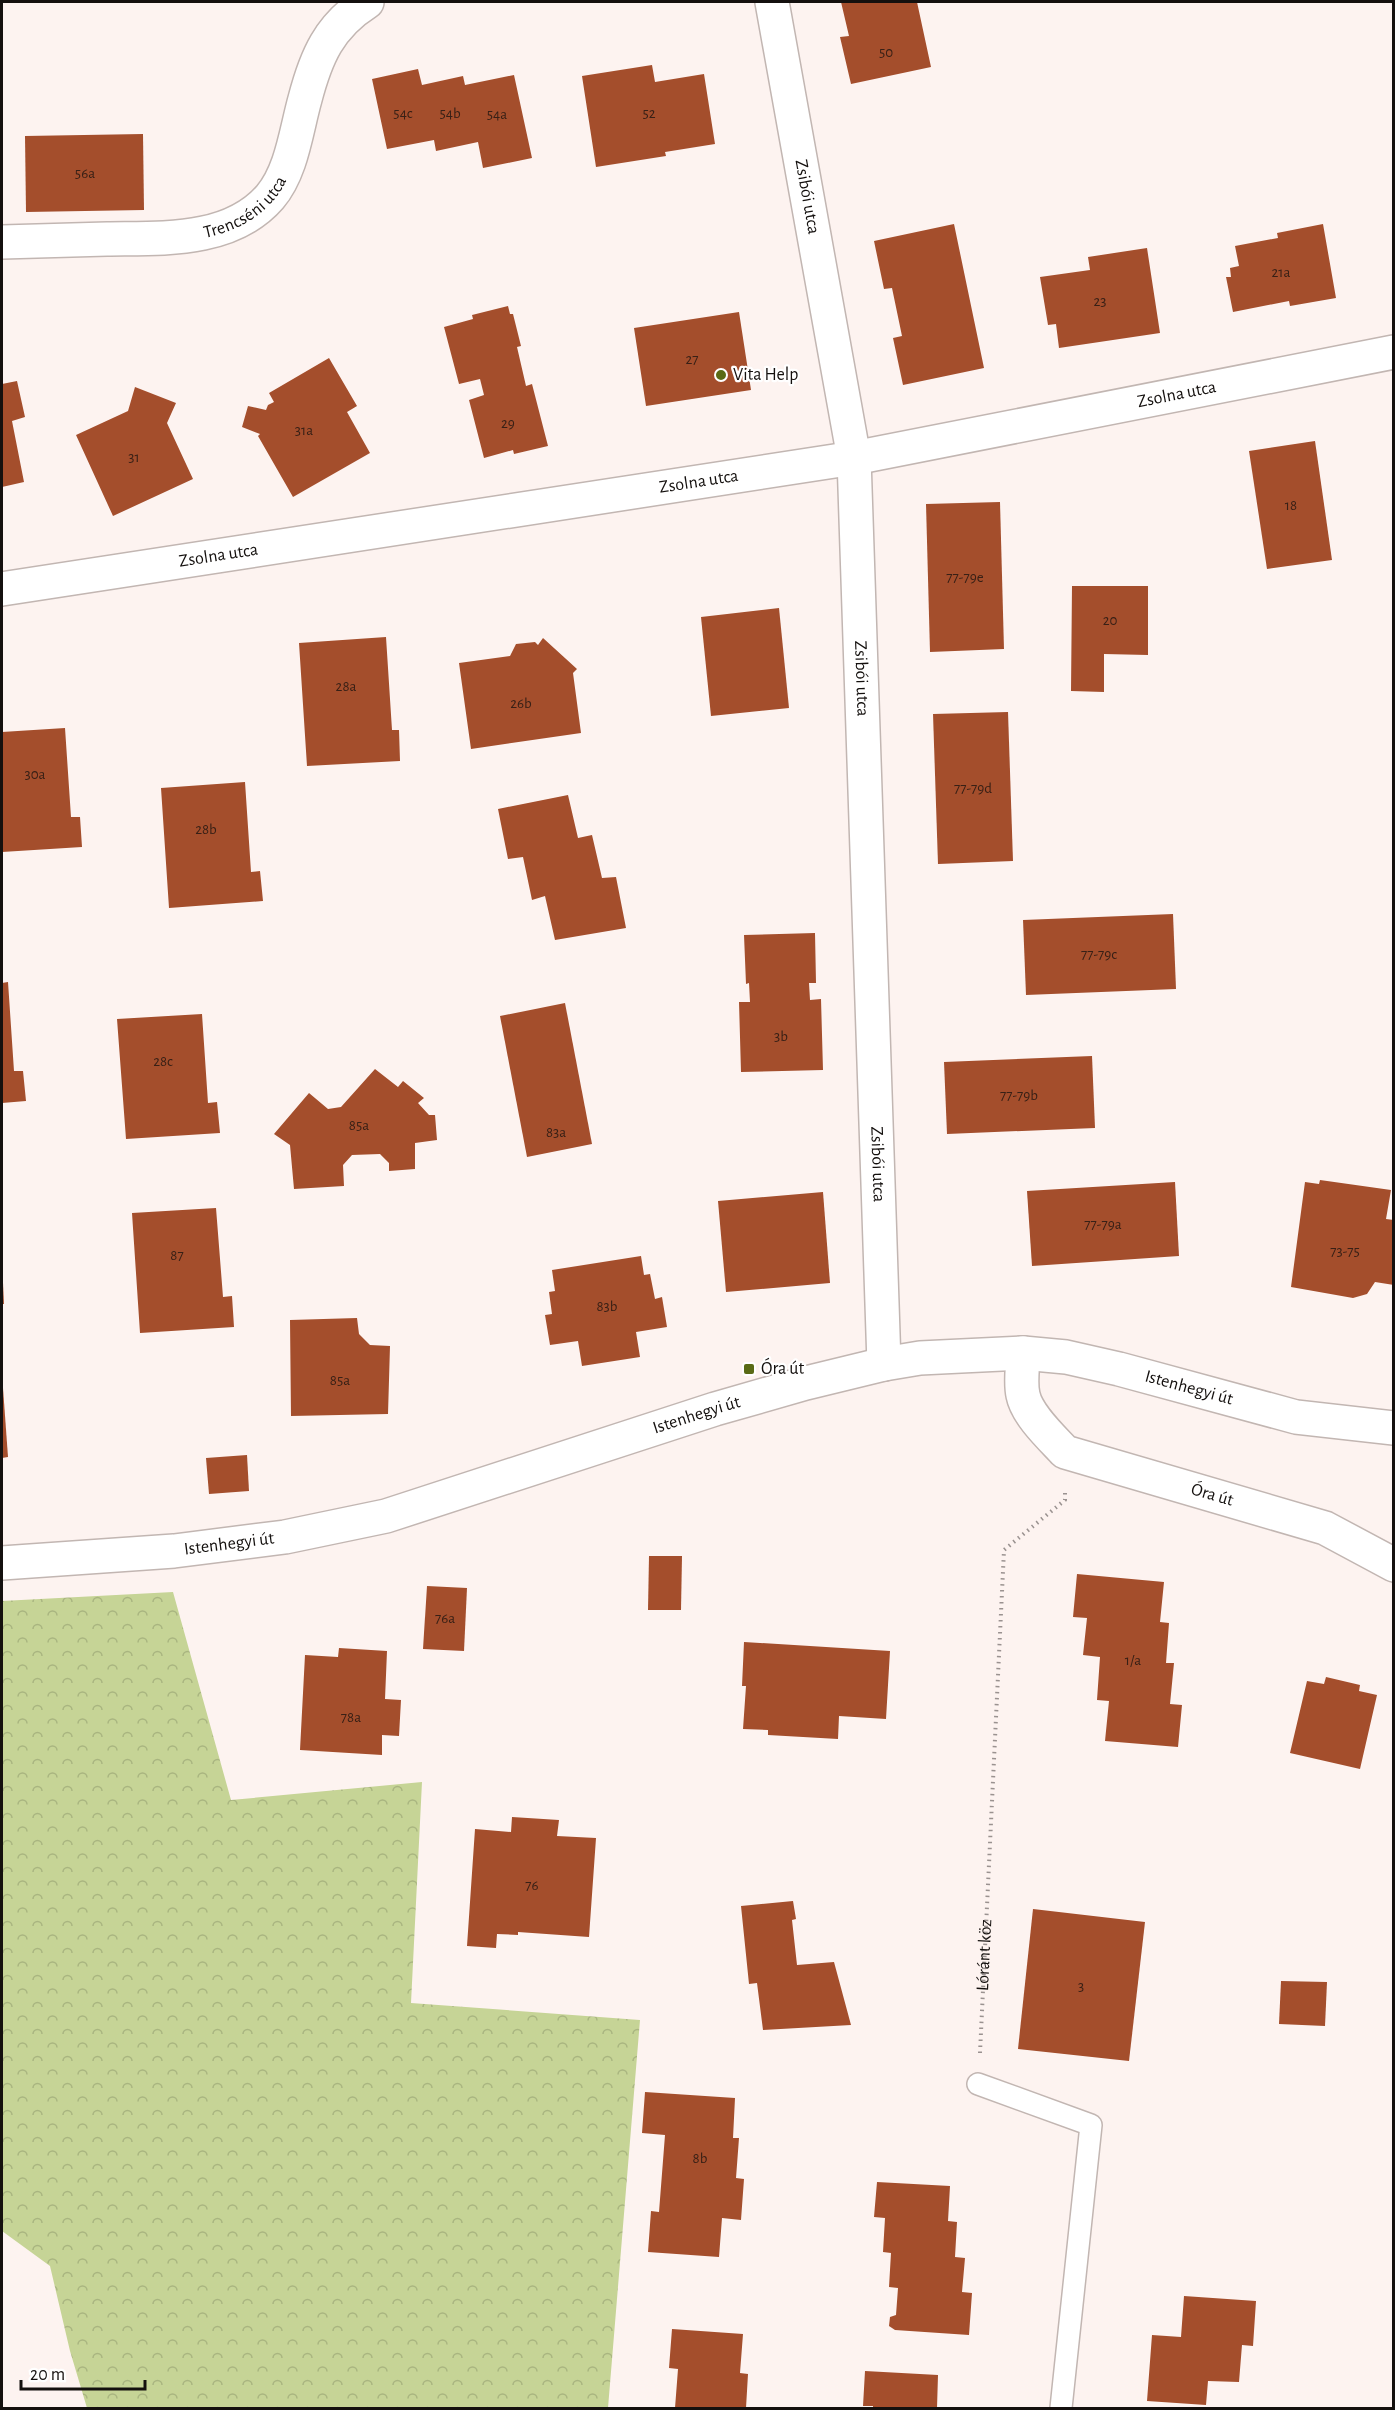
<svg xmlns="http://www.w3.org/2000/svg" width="1395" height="2410" font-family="'Alegreya Sans',sans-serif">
  <defs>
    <pattern id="forest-crowns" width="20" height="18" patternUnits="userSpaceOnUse" patternTransform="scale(1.5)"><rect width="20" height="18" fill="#c6d496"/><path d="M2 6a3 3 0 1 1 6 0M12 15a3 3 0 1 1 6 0" fill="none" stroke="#a9b580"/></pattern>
  </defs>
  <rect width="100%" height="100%" fill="#fdf3f0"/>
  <path fill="url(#forest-crowns)" d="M173,1592L231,1800L422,1782L411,2003L640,2020L608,2408H87L70,2351L50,2266L2,2231V1601Z"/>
  <g fill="#a44e2c">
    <path d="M841,2H917L931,67L851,84L840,37L849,36Z"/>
    <path d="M652,65L655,82L704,74L715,144L665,152L666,156L596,167L582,76Z"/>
    <path d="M418,69L422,85L463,76L465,85L514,75L532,158L483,168L478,142L436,151L434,140L387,149L372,79Z"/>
    <path d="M143,134L144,210L26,212L25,136Z"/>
    <path d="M954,224L984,368L903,385L893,338L902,336L892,288L884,289L874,241Z"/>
    <path d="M1323,224L1336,298L1290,306L1289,301L1233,312L1226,277H1231L1230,268L1239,266L1235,246L1278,238L1277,233Z"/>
    <path d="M1147,248L1160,333L1059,348L1056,324L1048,325L1040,277L1090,270L1088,257Z"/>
    <path d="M508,306L510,314H513L521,346L517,347L526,386L532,384L548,446L514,454L513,450L484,458L469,400L484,395L480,379L459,384L444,327L473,319L472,315Z"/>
    <path d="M739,312L751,390L646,406L634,328Z"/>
    <path d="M329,358L357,406L347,412L370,453L293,497L258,436L260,434L242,427L248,406L266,410L268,405L274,402L269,393Z"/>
    <path d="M17,381L25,417L12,421L24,482L2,487V384Z"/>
    <path d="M135,387L176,403L167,423L193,479L113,516L76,435L128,411Z"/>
    <path d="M1315,441L1332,560L1267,569L1249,451Z"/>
    <path d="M1000,502L1004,649L930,652L926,504Z"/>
    <path d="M1072,586H1148V655L1104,654V692L1071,691Z"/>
    <path d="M779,608L789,708L711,716L701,617Z"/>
    <path d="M386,637L392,730H399L400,761L307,766L299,643Z"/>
    <path d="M543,638L577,669L573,673L581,733L471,749L459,663L510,656L516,644L535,642L538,645Z"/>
    <path d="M1008,712L1013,861L938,864L933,714Z"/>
    <path d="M65,728L71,817H80L82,847L2,852V732Z"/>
    <path d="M245,782L251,872L260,871L263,901L169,908L161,788Z"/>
    <path d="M568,795L578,838L592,835L602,878L616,877L626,928L555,940L545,896L532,900L523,857L508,859L498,809Z"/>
    <path d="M1173,914L1176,989L1026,995L1023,920Z"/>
    <path d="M815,933L816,983H809L810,1000L821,999L823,1070L741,1072L739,1002H750L749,983L746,984L744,935Z"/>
    <path d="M8,982L14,1071H23L26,1101L2,1103V983Z"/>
    <path d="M565,1003L592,1144L527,1157L500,1016Z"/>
    <path d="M202,1014L208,1103L217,1102L220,1133L126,1139L117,1019Z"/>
    <path d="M1092,1056L1095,1128L947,1134L944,1062Z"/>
    <path d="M375,1069L398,1087L403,1081L424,1098L418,1103L429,1115H435L437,1140L415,1143V1169L389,1171V1163L380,1154L352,1155L343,1165L344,1186L294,1189L290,1145L274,1134L309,1093L328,1109L341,1107Z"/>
    <path d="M1320,1180L1391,1190L1386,1219L1394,1220V1285L1375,1282L1367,1294L1353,1298L1291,1287L1305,1182L1319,1184Z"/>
    <path d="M1175,1182L1179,1256L1032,1266L1027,1191Z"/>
    <path d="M823,1192L830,1283L726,1292L718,1201Z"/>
    <path d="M216,1208L223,1297L232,1296L234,1327L140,1333L132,1213Z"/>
    <path d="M641,1256L644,1275L650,1274L655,1299L662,1297L667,1327L636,1332L640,1357L582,1366L578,1341L550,1345L545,1315L552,1314L549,1292L555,1291L552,1270Z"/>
    <path d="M2,1283H3L4,1304H2Z"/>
    <path d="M357,1318L359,1334L370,1345L390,1346L388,1414L291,1416L290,1320Z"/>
    <path d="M2,1388H3L8,1457L2,1458Z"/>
    <path d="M247,1455L249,1491L209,1494L206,1458Z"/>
    <path d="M649,1556H682L681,1610H648Z"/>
    <path d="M1077,1574L1164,1582L1160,1622L1169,1623L1166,1663H1174L1170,1704L1182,1705L1178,1747L1105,1741L1109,1701L1097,1700L1100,1657L1083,1655L1087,1618L1073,1617Z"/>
    <path d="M427,1586L467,1588L464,1651L423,1649Z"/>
    <path d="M744,1642L890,1651L886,1719L839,1716L838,1739L768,1735V1730L743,1729L746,1686H742Z"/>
    <path d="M339,1648L387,1651L385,1699L401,1700L399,1736L382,1735V1755L300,1750L305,1655L338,1657Z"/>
    <path d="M1326,1677L1360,1685L1359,1691L1377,1695L1360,1769L1290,1753L1307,1681L1324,1684Z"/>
    <path d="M512,1817L559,1820L557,1836L596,1838L589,1937L518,1932V1935L497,1934L496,1948L467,1946L475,1829L511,1832Z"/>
    <path d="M793,1901L796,1919L792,1920L797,1965L834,1962L851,2025L763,2030L757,1983L749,1984L741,1906Z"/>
    <path d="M1033,1909L1145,1922L1129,2061L1018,2049Z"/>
    <path d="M1281,1981L1327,1982L1325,2026L1279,2024Z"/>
    <path d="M645,2092L735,2098L733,2138H739L736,2178L744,2179L741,2220L722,2218L719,2257L648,2252L651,2211L659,2212L665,2135L642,2133Z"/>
    <path d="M877,2182L950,2186L948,2221L957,2222L955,2257L965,2258L962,2292L972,2293L969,2335L895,2330L889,2326L890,2317L896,2315L898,2288L889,2287L891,2253L883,2252L885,2218L874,2217Z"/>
    <path d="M1184,2296L1256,2301L1253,2346L1242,2345L1239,2382L1208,2381L1206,2405L1147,2401L1152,2335L1181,2337Z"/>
    <path d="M672,2329L743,2334L740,2373L748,2374L746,2408H675L678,2369L669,2368Z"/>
    <path d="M865,2371L938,2375L937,2408H873V2406H863Z"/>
  </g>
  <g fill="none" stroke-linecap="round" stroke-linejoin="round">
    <g stroke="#c2b6b2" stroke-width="24">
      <path id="service" d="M978,2084L1091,2125L1061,2408"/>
    </g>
    <g stroke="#c2b6b2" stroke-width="36">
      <g id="minor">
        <path id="s2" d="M772,2L854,458L884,1364"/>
        <path id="s3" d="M2,242C37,241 72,240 107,239C161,238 230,243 270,197C292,171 296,131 305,99C316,57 329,26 367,2"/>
        <path id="s4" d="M2,589L854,458L1394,352"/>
        <path id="s5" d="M1023,1353C1023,1367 1020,1382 1023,1395C1027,1415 1052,1438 1065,1452L1325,1528L1394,1565"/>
      </g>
    </g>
    <g stroke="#c2b6b2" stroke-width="36">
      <g id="tertiary">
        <path id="s6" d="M2,1563L174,1551L285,1537L386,1516L715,1409L806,1383L884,1364L920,1358L1023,1353L1066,1357L1119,1369L1296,1417L1394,1428"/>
      </g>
    </g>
    <g stroke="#9a9290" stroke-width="4" stroke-dasharray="1.5 4.5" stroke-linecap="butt">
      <path d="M1394,1489H1391L1394,1491"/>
      <path id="s1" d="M980,2053L1004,1550L1065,1500V1493"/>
    </g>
    <use href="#service" stroke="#fff" stroke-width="21"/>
    <use href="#minor" stroke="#fff" stroke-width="33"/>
    <use href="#tertiary" stroke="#fff" stroke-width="33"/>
  </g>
  <g fill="#596a15" stroke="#fff" stroke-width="2">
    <circle cx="721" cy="375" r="6"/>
    <rect x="743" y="1363" width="12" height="12" rx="3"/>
  </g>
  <g text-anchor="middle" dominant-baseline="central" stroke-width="4.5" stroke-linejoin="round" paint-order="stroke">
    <g font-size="15" fill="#382016">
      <text x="886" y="52">50</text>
      <text x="403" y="113">54c</text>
      <text x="450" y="113">54b</text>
      <text x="649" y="113">52</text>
      <text x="497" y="114">54a</text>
      <text x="85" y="173">56a</text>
      <text x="1281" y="272">21a</text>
      <text x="1100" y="301">23</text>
      <text x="692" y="359">27</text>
      <text x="508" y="423">29</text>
      <text x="304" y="430">31a</text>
      <text x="134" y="457">31</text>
      <text x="1291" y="505">18</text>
      <text x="965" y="577">77-79e</text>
      <text x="1110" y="620">20</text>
      <text x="346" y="686">28a</text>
      <text x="521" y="703">26b</text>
      <text x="35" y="774">30a</text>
      <text x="973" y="788">77-79d</text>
      <text x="206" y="829">28b</text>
      <text x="1099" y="954">77-79c</text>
      <text x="781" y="1036">3b</text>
      <text x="163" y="1061">28c</text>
      <text x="1019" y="1095">77-79b</text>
      <text x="359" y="1125">85a</text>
      <text x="556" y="1132">83a</text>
      <text x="1103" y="1224">77-79a</text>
      <text x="1345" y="1251">73-75</text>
      <text x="177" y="1255">87</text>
      <text x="607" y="1306">83b</text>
      <text x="340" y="1380">85a</text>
      <text x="445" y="1618">76a</text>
      <text x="1133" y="1660">1/a</text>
      <text x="351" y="1717">78a</text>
      <text x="532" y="1885">76</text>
      <text x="1081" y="1986">3</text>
      <text x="700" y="2158">8b</text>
    </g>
    <g font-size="18" fill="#14100e" stroke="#fff">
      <text stroke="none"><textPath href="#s2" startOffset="198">Zsibói utca</textPath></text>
      <text stroke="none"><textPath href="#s3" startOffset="252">Trencséni utca</textPath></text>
      <text stroke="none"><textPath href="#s4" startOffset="1191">Zsolna utca</textPath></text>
      <text stroke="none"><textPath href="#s4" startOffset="705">Zsolna utca</textPath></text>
      <text stroke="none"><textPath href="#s4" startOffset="219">Zsolna utca</textPath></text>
      <text stroke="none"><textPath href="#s2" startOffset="684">Zsibói utca</textPath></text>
      <text stroke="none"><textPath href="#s2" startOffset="1170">Zsibói utca</textPath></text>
      <text stroke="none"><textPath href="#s6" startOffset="1218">Istenhegyi út</textPath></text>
      <text stroke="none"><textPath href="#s6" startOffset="714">Istenhegyi út</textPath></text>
      <text stroke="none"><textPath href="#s5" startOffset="267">Óra út</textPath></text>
      <text stroke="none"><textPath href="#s6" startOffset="228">Istenhegyi út</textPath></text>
      <text stroke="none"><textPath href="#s1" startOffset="98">Lóránt köz</textPath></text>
    </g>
    <g font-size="18" fill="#14100e" stroke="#fff" text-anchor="start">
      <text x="733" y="375">Vita Help</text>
      <text x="761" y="1369">Óra út</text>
    </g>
  </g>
  <rect width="1395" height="2410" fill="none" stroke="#14100e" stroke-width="6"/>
  <path d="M21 2380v9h124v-9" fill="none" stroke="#14100e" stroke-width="3"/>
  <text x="30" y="2380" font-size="18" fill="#14100e" stroke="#ffffff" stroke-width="4.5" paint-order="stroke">20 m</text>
</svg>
